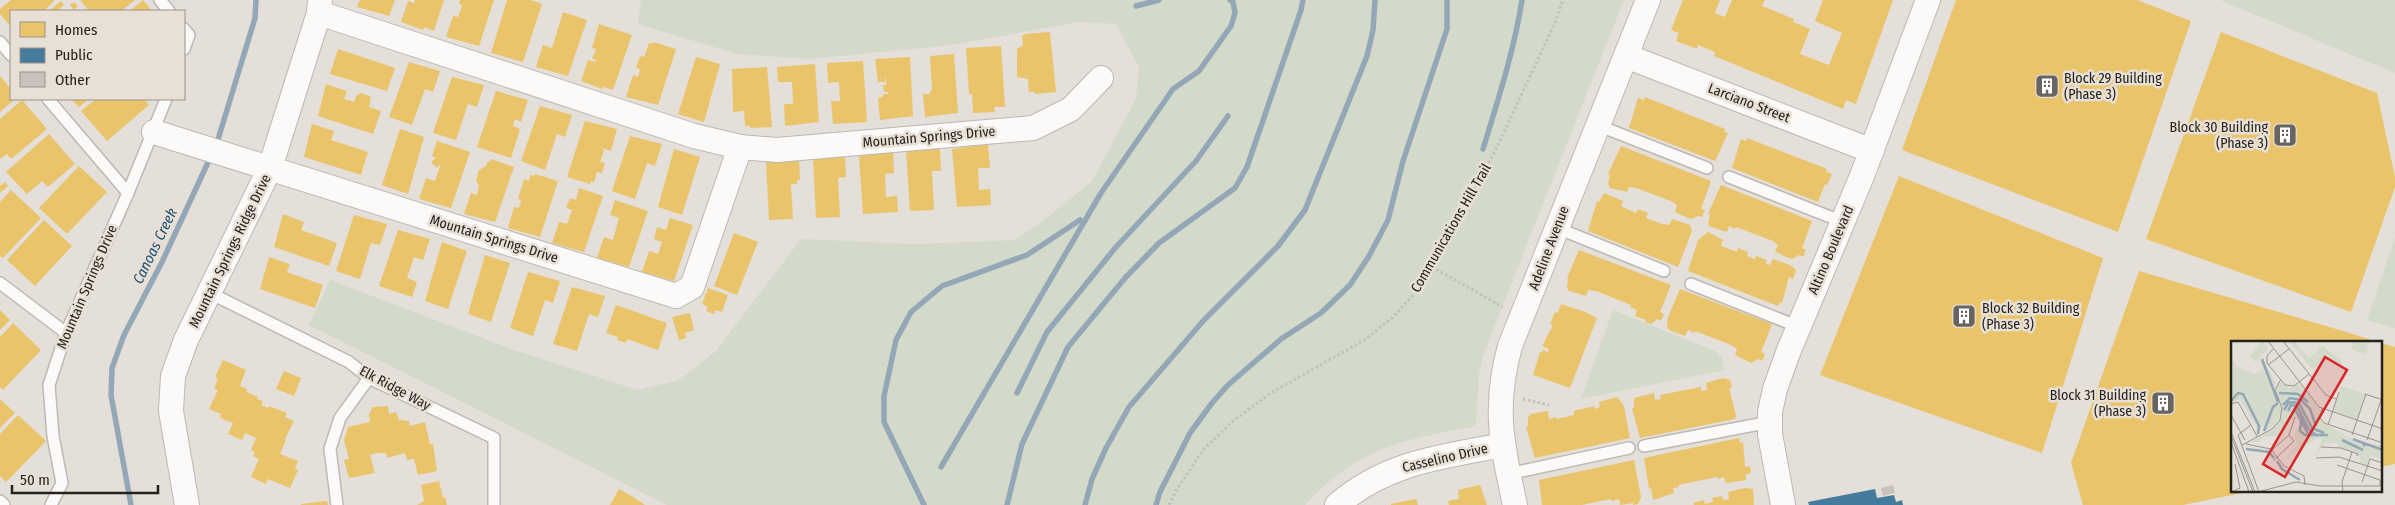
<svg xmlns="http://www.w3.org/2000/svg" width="2395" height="505" font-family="'Fira Sans Condensed',sans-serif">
  <rect width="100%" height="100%" fill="#e4dfd9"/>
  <g fill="#d4daca">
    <path d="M641,0H1624L1485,350L1479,373L1476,424L1471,427C1397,441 1359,448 1305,505H667L309,325L330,280L511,349L638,390L679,380L716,351L801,239L917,244L1015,240L1044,220L1092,181L1136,99L1139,67L1116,24L1079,22L952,45L810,59L737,54L638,24Z"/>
    <path d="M2220,0H2395V73Z"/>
    <path d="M2395,237V328L2367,320Z"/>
    <path d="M1613,310L1715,351L1722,358L1725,370L1581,399Z"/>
  </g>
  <g fill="#e9c46a">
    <path d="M11,0H55L44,11H11V27L0,14V9Z"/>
    <path d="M80,0H135L121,11H89Z"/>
    <path d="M143,0L152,11H130Z"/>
    <path d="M360,0H395L389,16L357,7Z"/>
    <path d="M415,0H444L434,31L424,27L423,30L401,22L408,1L414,3Z"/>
    <path d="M460,0H494L479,46L446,37L453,16L458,17L462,5L459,4Z"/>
    <path d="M507,0H531L542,4L523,62L491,53Z"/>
    <path d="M1683,0H1720L1715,13L1725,17L1732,0H1765L1762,6L1794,19L1793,22L1810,29L1800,54L1829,65L1842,33L1815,21L1823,0H1893L1856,104L1846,100L1843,109L1714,56L1715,52L1698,45L1697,49L1676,41L1679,33L1671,30Z"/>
    <path d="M1956,0H2137L2191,21L2118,232L1902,150Z"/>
    <path d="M61,1L64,5L57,11H49Z"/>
    <path d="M74,2L78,6L74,10L70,5Z"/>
    <path d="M563,12L587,20L568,76L536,67L543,45L552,48Z"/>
    <path d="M599,24L632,35L613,90L603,87L602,89L581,81L588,60L595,62L596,60L592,58L596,49L592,48Z"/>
    <path d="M1050,32L1056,92L1035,94V92H1029L1028,79L1017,77V49L1023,45L1022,36L1025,34Z"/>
    <path d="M2221,32L2377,93L2395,177V187L2351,312L2146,239Z"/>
    <path d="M653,42L676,49L658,105L626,97L633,75L638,77L640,69L636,68L640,56L644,57L649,43L652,44Z"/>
    <path d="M1001,46L1005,107H994L995,112L973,113L972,94H969L966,48Z"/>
    <path d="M338,49L395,68L387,91L330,74Z"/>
    <path d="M954,54L958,113L925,117L923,94H930V91H932L930,56Z"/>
    <path d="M696,57L720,64L704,122L678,114Z"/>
    <path d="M910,57L913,116L880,120L878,98L883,97V94H888V92H884L883,85H886V75L885,82H878L875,59Z"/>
    <path d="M863,61L867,122L833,124L831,101H840L839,82L828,83L827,63Z"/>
    <path d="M409,62L440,71L433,92L425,89L412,125L389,117Z"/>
    <path d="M815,64L819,122L785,126L784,104H793L792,82H778L777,67Z"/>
    <path d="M767,67L772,127L750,128V126H745L744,111L733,112L732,69Z"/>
    <path d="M0,76L11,89V99H15L0,112Z"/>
    <path d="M452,77L484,85L477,107L468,104L456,140L433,133Z"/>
    <path d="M326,84L347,91L344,99L354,102L356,96L361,93L371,97L369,107L381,111L373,134L318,116Z"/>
    <path d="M496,91L528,100L521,122L515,119L513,126L520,129L511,158L477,147Z"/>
    <path d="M1645,97L1725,129L1724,132L1728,133L1715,161L1629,128L1638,98L1644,100Z"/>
    <path d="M71,99H89L79,107Z"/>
    <path d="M96,99H144L149,105L107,141L81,111Z"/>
    <path d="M22,100L47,129L11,159L7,154L0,159V119Z"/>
    <path d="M540,106L572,115L565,137L557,134L545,170L521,161Z"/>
    <path d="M585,121L617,129L611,151L602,148L604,151L600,162L605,163L602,173L597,172L594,182L591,181L590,184L567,177Z"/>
    <path d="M312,124L334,131L331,140L368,152L361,175L304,157Z"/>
    <path d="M400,129L424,137L408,194L382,185Z"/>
    <path d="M49,134L75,164L48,187L42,181L27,194L6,172Z"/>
    <path d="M630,136L662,144L655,166L647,163L635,199L612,191Z"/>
    <path d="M1747,138L1827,169L1826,172L1832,174L1827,185L1825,184L1818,202L1732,168L1741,139L1746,141Z"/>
    <path d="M437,141L470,152L451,208L419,199L426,178L435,181L441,163L437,168L431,162L436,158L432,156Z"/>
    <path d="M988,144L990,168H978L979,190L990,189L991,205L957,207L952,149Z"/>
    <path d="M1621,146L1711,181L1701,209L1705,210L1702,217L1698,216L1691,219L1686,217L1675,212L1677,205L1671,201L1636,188L1629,187L1627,192L1610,188L1608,182L1610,176L1608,174Z"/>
    <path d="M674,149L700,157L682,215L658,207Z"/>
    <path d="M940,149L941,171H932L934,210L910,211L906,150Z"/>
    <path d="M893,152L894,173L885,174L886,197L897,196L898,212L863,214L859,156Z"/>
    <path d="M845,155L846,177L838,178L840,217L816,218L813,159L824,158V156Z"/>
    <path d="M799,157L800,180H797V184H791L793,219L769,220L766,162Z"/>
    <path d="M491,159L514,167L495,222L464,214L471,193L477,195L479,186L476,180L479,170L486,166L488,161L490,162Z"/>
    <path d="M79,166L107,192L67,234L39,208Z"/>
    <path d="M535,174L558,181L540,237L508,228L514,207L519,208L521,200L518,199L524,179L529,181L530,175L534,176Z"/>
    <path d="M1899,176L2103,258L2042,453L1820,375Z"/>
    <path d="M5,182L8,186L0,193V186Z"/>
    <path d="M1721,185L1812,221L1802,248L1806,250L1803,257L1799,255L1792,259L1786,257L1775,251L1778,245L1773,241L1736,227L1735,229L1729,226L1727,232L1711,227L1708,224L1710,214H1708Z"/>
    <path d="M579,188L603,196L584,252L552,243L559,222L567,224L572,210L566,208L570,198L576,200Z"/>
    <path d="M11,190L41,218L3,258L0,256V202Z"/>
    <path d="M1604,193L1623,201L1621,206L1636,213L1638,209L1648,213L1646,218L1662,224L1669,225L1672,219L1690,225L1692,231L1678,267L1588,231L1597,201L1599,202Z"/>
    <path d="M615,200L648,211L629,267L597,258L604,237L613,240L619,218L610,215Z"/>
    <path d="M283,214L304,222L301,230L337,243L329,266L274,247Z"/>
    <path d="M354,215L387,224L380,245L371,243L360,279L336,271Z"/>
    <path d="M670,218L693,225L674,281L642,272L649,251L658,254L662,242L654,239L657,227L666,230Z"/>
    <path d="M44,220L72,246L35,286L7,260Z"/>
    <path d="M398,230L430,239L423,260L414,257L407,278L417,282L412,297L379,286Z"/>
    <path d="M1708,232L1723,240L1721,246L1737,252L1738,248L1748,252L1747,256L1755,259L1756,256L1767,260L1765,263L1770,265L1773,259L1790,265L1796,270L1793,279L1789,277L1782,303L1780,302L1778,306L1688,271L1698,240Z"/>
    <path d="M734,233L758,242L737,295L714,286Z"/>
    <path d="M442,242L467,251L448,309L425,301Z"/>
    <path d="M1579,250L1671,285L1660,312L1664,314L1661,321L1657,319L1651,324L1645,322L1646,320L1635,316L1637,310L1630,307L1631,305L1596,291L1588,290L1586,296L1569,291L1567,288L1568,279L1567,278Z"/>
    <path d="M485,255L510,263L491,322L468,314Z"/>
    <path d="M269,257L290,264L287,272L323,285L315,308L260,289Z"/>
    <path d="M2139,271L2343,331L2378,342H2232V491L2247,492L2183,505H2083L2071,463Z"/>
    <path d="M528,272L560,281L553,303L545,300L533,336L510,328Z"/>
    <path d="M572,287L605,296L598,317L589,314L577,351L553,344Z"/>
    <path d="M708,288L728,295L722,312L716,310L714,314L706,311L708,307L702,304Z"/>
    <path d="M1680,289L1772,324L1761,352L1765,354L1762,361L1758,359L1751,363L1735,355L1737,349L1731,345L1695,331V333L1688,330L1685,336L1669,330L1667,327L1668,317Z"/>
    <path d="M1561,304L1585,312L1597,318L1570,388L1533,375L1540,352L1542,353L1543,350L1548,352L1549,349L1542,346L1553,325L1550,324L1555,312L1558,313Z"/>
    <path d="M616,305L667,323L658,350L627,339L626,343L617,340L618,337L606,333Z"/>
    <path d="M0,310L10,320L0,330Z"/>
    <path d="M690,313L694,330L685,333L686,338L679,340L672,317Z"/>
    <path d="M13,323L41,350L3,390L0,387V337Z"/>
    <path d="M2381,343L2395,347V464L2381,467Z"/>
    <path d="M223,360L246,370L240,386L247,389L246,392L258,397L257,399L263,401L261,405L268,408L269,406L287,413L285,417L294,421L285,439L286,440L280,454L298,461L295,468L298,470L290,488L268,479L266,484L251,477L259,459L253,456L255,452L251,450L256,438L245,433L242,440L228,434L233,423L220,418L221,414L209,409L218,390L214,389L218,378L215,377Z"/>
    <path d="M284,371L301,378L294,396L276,389Z"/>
    <path d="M1723,378L1730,380L1732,388H1729L1736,415L1735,419L1640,438L1632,408H1634V398L1654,393L1655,400L1661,399L1660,395L1701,387V391L1707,390L1706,383Z"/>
    <path d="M1617,397L1624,406L1630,438L1535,458L1526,427L1528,426V418L1530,414L1548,411L1549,419L1556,417L1557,419L1574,415V411L1594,406L1595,409L1600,407L1599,402Z"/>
    <path d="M0,399L15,413L0,428Z"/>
    <path d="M388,406L389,414L396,412L399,420L409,421L410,426L425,422L430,444H433L437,471L418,475L414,459L407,460L405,453L387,458L386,453H377L370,455L375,473L349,478L344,460L349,459L344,440L348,427L370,422L369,414L373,407Z"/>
    <path d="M18,415L46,441L6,482L0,476V434Z"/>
    <path d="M1739,438L1740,443L1743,442L1745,467L1750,466L1751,473L1746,474V480L1726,483L1724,477L1718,479L1717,477L1678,485L1679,487L1673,488L1674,493L1653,500L1651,488L1649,489L1644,458Z"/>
    <path d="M1634,460L1641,497L1638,504L1633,505V503L1620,505L1619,499L1612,501L1611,499L1582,505H1542L1539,480Z"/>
    <path d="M439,481L443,498L445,497L447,505H417L424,501L421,485Z"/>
    <path d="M1480,485L1487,505H1449L1448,501L1459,499L1458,490Z"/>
    <path d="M1745,488L1753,489L1754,505H1694L1693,503L1704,500L1705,504L1713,502L1712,498L1722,496L1723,500L1729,499L1728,492Z"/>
    <path d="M619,489L633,497L645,505H610Z"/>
    <path d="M1416,499L1418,505H1391V504Z"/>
    <path d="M327,501L328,505H301V504Z"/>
  </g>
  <path fill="#457b9d" d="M1875,489L1877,498L1894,495L1896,502L1902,500L1903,505H1809L1808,502Z"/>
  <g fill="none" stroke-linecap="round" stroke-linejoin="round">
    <g stroke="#93a7b6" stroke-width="5.5">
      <path d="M1136,6L1159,0"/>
      <path d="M216,146L255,18L256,0"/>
      <path d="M1483,149C1498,100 1514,51 1522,0"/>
      <path d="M1017,393L1047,332L1116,247L1196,161L1228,116"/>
      <path d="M941,467L1101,193L1173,89L1199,71L1231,26L1235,13L1233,2L1230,0"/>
      <path d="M131,505L111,395L112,368L124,335L162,262L211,156"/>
      <path d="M924,505L884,422V396L896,340L911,312L942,286L1027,255L1080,220"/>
      <path d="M1007,505L1022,444L1068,347L1125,278L1159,243L1235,188L1247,167L1301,10L1303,0"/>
      <path d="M1085,505L1092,479L1106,448L1129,407L1204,320L1278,246L1305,210L1367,56L1373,30L1375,0"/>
      <path d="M1156,505L1160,492L1190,433L1212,403L1228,385L1258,359L1281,339L1321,313L1350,285L1369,256L1388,220L1403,161L1447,29V0"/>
    </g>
  </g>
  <path fill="#c9c2ba" d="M1893,485L1895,493L1883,496L1881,488Z"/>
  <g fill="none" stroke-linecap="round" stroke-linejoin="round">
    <g stroke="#bcb8b4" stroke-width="14">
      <g id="service">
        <path d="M160,0L169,11"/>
        <path d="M184,29L189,35L184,49"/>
        <path d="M0,42L11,55"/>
        <path d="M48,99L128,193"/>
        <path d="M1597,125L1707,168"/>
        <path d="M1729,177L1843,222"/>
        <path d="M1557,228L1664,271"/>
        <path d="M0,283L66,333"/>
        <path d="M1691,284L1799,327"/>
        <path d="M210,293L349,362L369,378L494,438V505"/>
        <path d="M1644,446L1770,422"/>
        <path d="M1508,474L1629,448"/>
        <path d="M0,501L4,505"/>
        <path d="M51,505L62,483L53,436L49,385L66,333L128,193L166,99"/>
        <path d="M337,505L330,449L340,418L369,378"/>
      </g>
    </g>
    <g stroke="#bcb8b4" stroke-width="26">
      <g id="minor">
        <path d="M319,13L694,136L740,147L777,150L1033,128L1071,109L1101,78"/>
        <path d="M1626,56L1872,151"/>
        <path d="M154,132L676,296L692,287L740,147"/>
        <path d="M187,505L171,411L173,376L186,340L270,168L319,13L320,0"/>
        <path d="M1337,505C1387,462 1441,457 1503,445"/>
        <path d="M1515,505C1502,444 1493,408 1510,346L1648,0"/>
        <path d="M1783,505L1770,434V412L1775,389L1789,350L1862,176L1928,0"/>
      </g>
    </g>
    <g stroke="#c3c1c0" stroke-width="3" stroke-dasharray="2.5 2.5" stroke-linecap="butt">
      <path d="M1432,267L1503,307"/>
      <path d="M1523,399L1549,405"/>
      <path d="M1169,505L1175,492L1203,450L1233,421L1271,393L1366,339L1393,317L1421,287L1496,149L1554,25L1563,0"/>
    </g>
    <use href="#service" stroke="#fbfaf9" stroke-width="11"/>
    <use href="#minor" stroke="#fbfaf9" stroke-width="24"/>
  </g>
  <defs>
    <g id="building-square" transform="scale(1.25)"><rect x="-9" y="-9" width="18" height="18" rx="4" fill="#68645f" stroke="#e8dfd5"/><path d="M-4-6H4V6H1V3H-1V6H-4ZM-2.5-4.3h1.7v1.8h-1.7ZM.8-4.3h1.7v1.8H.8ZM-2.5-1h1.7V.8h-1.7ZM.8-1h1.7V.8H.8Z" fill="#fff"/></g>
  </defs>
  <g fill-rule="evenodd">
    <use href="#building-square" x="2047" y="86"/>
    <use href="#building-square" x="2285" y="135"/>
    <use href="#building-square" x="1964" y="316"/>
    <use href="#building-square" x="2163" y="403"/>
  </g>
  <g text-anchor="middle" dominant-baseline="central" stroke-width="5" stroke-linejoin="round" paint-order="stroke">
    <g font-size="14" fill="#25221e" stroke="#e8dfd5" text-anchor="start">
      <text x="2064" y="78">Block 29 Building<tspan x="2064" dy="16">(Phase 3)</tspan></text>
      <text x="2268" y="127" text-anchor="end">Block 30 Building<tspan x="2268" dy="16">(Phase 3)</tspan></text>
      <text x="1982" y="308">Block 32 Building<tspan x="1982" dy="16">(Phase 3)</tspan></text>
      <text x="2146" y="395" text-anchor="end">Block 31 Building<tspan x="2146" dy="16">(Phase 3)</tspan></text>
    </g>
    <g font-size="14" fill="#25221e" stroke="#e8dfd5">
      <text transform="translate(1749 103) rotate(21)">Larciano Street</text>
      <text transform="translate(929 137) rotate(-5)">Mountain Springs Drive</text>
      <text transform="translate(1451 228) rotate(-60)">Communications Hill Trail</text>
      <text transform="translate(494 239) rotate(17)">Mountain Springs Drive</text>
      <text transform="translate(1549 248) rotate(-69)">Adeline Avenue</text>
      <text transform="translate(1831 250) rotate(-67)">Altino Boulevard</text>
      <text transform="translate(230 251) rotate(-64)">Mountain Springs Ridge Drive</text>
      <text transform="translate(87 287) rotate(-67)">Mountain Springs Drive</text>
      <text transform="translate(395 388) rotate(28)">Elk Ridge Way</text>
      <text transform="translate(1445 458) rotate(-13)">Casselino Drive</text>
    </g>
    <g font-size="15" font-style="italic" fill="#215377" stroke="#e8dfd5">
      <text transform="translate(155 246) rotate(-64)">Canoas Creek</text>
    </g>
  </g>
  <g transform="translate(2231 341)">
    <rect width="151" height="151" fill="#e4dfd9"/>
    <path d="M27,0H32L37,9L24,21L19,15L28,3L31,4ZM58,0H63L78,17L92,5L112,21L107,25L97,18L82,29ZM123,0H139L135,13L120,8ZM1,16L5,25L23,33L32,29L29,21L30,17L45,41L42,51L50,68L48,77L39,87L35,89L34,83L30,86L29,92L9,58L0,62ZM49,41L58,47L68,43L89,68L90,81L122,98L151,105V118L140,115L135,124L129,122L128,113L108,106L106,102H94L83,116L91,100L88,96L54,118L66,103L63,93L69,82L64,74L49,95H34L27,101H19L41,89L51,75L45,49ZM110,45L135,53L126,79L102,71Z" fill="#d4daca"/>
    <path fill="none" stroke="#93a7b6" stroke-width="2.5" d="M31,18L47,61M48,52L67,53L77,61M0,60L7,52L12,53L28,85L27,93M52,64L59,57L70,59L79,68L85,85M53,69L58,61L68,62L81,87L93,92M57,70L60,64L66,65L78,89L87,95M69,71L76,88M61,72L64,68L77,93M70,80L69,90L74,94H97M33,90L42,66L47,62M122,98L135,103L132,105M111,99L132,109M135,103L152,109M15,108L38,111L43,117M46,120L51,128L69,139"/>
    <path fill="none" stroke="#98938e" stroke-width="1" d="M37,0L88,66L152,88M52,0L95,54L105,58M42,8L36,15V22L54,44L63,45L78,33M37,24L58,8M134,53L152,59M0,63L7,61L26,95M91,67L89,77L93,82L152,102M0,74L14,99M20,84L7,94L28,151M97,84L108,51M0,91L24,151M121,94L135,53M0,95L22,151M136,99L152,54M0,101L18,151M15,103L40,108L53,125L73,135L74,144M11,104L41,88L49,79L51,67L44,49L50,38M90,106L110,107L127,113L126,115M41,109L58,94L64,76M85,117L108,116L152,130M42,120L63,100L58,94M106,124L149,139V145M131,141L139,118L152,122M1,151L9,147L4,123M27,151L65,141L89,145H152M112,151L111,141L121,111"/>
    <path fill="#d62828" fill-opacity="0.15" stroke="#d62828" stroke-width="2.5" d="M94,16L116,29L54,136L32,123Z"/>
    <rect width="151" height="151" fill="none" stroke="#25221e" stroke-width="2.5"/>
  </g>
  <rect x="10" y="10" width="175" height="90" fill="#e8dfd5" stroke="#9a938c"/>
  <rect x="20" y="22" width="25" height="15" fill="#e9c46a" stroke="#9a938c"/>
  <text x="55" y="35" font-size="15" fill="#25221e">Homes</text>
  <rect x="20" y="48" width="25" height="15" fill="#457b9d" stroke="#9a938c"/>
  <text x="55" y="60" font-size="15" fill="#25221e">Public</text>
  <rect x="20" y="72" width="25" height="15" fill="#c9c2ba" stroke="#9a938c"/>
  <text x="55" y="85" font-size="15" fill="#25221e">Other</text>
  <path d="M12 485v8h146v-8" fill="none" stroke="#25221e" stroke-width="2.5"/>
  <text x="20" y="485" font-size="15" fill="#25221e" stroke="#e8dfd5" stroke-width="4" paint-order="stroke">50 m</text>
</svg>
